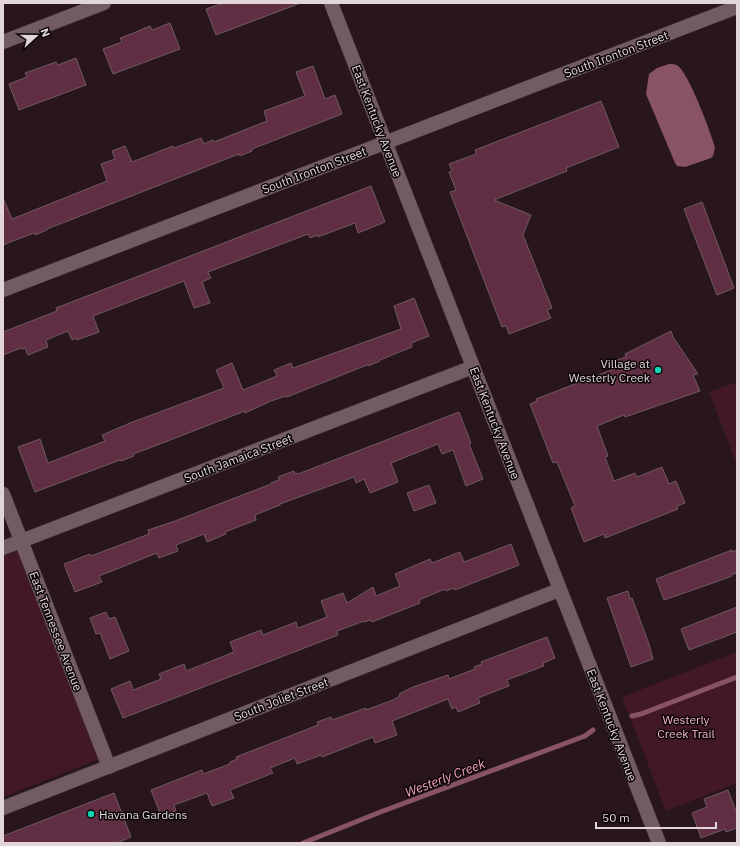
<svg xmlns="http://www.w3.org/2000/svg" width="740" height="846" font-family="'IBM Plex Sans',sans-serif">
  <rect width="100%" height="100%" fill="#28161c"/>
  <g fill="#421829">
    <path d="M737,382V465L709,392Z"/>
    <path d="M17,551L99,759L3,797V556Z"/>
    <path d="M737,652V783L666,811L622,697Z"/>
  </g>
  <path fill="#895367" d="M669,64C672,64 675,64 678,66C689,74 711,133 715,148L713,156L711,158L685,167L677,166L675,163L646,94L649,74L657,68Z"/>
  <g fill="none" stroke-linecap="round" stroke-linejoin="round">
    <g stroke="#895367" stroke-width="5">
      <path d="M632,716L641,714L737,677"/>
      <path d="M303,843L383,811L585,736L593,730"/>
    </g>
  </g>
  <g fill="#612f43" stroke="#6f5960">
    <path d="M223,3H297L298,4L216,35L206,9Z"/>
    <path d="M170,23L180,49L113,74L103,49L122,42L120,38L131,34L150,26L152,30Z"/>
    <path d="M76,58L86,85L19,110L9,84L27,77L25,73L56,62L58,65Z"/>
    <path d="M313,66L325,99L335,95L342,114L252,149V151L240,156L239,154L47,229V230L35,235L34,233L3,245V198L12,219L107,181L101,164L115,159L112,151L125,146L132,162L173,146L174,148L201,138L204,144L213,140L214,142L267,121L264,111L305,96L296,72Z"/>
    <path d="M601,101L619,147L566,168L567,171L494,200L531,215L523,235L552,308L547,310L551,318L509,334L506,326L502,327L450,192L456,190L449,172L452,171L449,164L476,154L475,150Z"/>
    <path d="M371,186L385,222L358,233L355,223L318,237V235L310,238L308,234L208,272L211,278L202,282L210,303L194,308L184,281L93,316L99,332L77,340L76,338L72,340L68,331L46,340L48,347L28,355L25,348L22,349L21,348L3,355V332L57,311L56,308Z"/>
    <path d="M702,202L734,288L717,295L684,209Z"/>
    <path d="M414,298L429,336L411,343L412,347L380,360V361L368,366L367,365L287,397L286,396L271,401L245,413V411L147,449L133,454L134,456L121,461L120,460L35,492L18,447L40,439L48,463L105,441L102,435L130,423L224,388L216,370L232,363L243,390L277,376L274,370L291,363L293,368L401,329L394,306Z"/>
    <path d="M671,331L673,337L698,374L693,375L700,391L625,417L624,415L597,426L608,456L605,457L614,481L635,473L637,477L662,467L669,484L676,481L685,503L677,506L678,509L605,538L604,534L584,542L571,508L575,506L557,462L553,463L530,404L537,401L536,399L619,367L617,360L626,357L625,354Z"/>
    <path d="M459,412L471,443L469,444L483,479L466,486L453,450L442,454L438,444L391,463L398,482L370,493L364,479L356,483L354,477L280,504V505L255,515L256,520L225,532L226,534L207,542L204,534L176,545L178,551L159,558L157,553L99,576L102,582L75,592L64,564L90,554L91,556L149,534L148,530L175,521L271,484V483L279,480L278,477L294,471L295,474L297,473L298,474Z"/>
    <path d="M429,485L436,503L414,511L407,493Z"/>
    <path d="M511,544L519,565L455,590L454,588L446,591L445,589L419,600L420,603L372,622L371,620L364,622V621L337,631L338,635L123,718L111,689L130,681L133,690L161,679L159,674L184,664L186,671L199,666L234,652L230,642L261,630L263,635L296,622L298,628L327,617L321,601L343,593L347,603L373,587L376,596L400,586L395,574L430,559L432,563L460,552L464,562Z"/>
    <path d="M732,550V552L737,550V573L732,574V576L713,583L664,600L656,579Z"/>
    <path d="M628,591L630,599L632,598L649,644L653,659L631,667L607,598Z"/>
    <path d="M737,607V632L689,650L681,629Z"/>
    <path d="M106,612L109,619L115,617L129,651L110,659L100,633L96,634L90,618Z"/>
    <path d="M547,637L555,658L543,663L544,666L507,680L509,686L478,698L480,703L458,712L456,707L452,709L448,699L392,721L397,735L375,743L373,737L322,757L321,755L297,764L295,758L270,768L273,773L230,790L234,798L212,806L207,793L174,805L176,811L162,816L160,811H159L151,790L202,770L203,774L230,764V762L237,759L236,757L318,725L317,722L331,717L332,720L366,708V710L393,700L400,696L399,694L413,687L448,675L449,679L475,669L474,667L482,664L481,662Z"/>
    <path d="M728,790L737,814V828L726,832L725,829L701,838L692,813L707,807L704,799Z"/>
    <path d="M114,793L131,837L117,843H3V836Z"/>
  </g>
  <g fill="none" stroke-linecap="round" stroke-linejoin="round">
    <g stroke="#3e3135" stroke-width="15">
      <g id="minor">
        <path d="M331,3L659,843"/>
        <path d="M3,42L104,3"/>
        <path d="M3,290L737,7"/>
        <path d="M3,494L109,767"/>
        <path d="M3,548L473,367"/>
        <path d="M3,808L559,590"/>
      </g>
    </g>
    <use href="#minor" stroke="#725b63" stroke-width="14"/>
  </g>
  <g fill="#11d5b4" stroke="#0b0507" stroke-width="1.5">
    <circle cx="658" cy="370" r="4"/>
    <circle cx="91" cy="814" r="4"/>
  </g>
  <g text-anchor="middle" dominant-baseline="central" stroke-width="3" stroke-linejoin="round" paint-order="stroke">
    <g font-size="12" fill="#e2d5d9" stroke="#0b0507">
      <text transform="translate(616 54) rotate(-21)">South Ironton Street</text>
      <text transform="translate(377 121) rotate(69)">East Kentucky Avenue</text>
      <text transform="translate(314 170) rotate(-21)">South Ironton Street</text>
      <text transform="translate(495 423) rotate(69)">East Kentucky Avenue</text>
      <text transform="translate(238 458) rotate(-21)">South Jamaica Street</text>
      <text transform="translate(56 631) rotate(69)">East Tennessee Avenue</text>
      <text transform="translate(281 699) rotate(-21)">South Joliet Street</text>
      <text transform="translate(612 725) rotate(69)">East Kentucky Avenue</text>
    </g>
    <g font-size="12" fill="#e2d5d9" stroke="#0b0507" text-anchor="end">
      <text x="650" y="363">Village at<tspan x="650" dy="14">Westerly Creek</tspan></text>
      <text x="99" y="814" text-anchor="start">Havana Gardens</text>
    </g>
    <g font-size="12" fill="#f8b4cc" stroke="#0b0507">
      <text x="686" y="719">Westerly<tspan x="686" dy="14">Creek Trail</tspan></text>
    </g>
    <g font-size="13" font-style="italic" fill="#f7a3c2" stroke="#0b0507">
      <text transform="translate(445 778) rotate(-21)">Westerly Creek</text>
    </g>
  </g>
  <rect width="740" height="846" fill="none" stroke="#e2d5d9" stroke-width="8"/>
  <g transform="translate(36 36) rotate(69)" stroke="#0b0507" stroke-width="3" paint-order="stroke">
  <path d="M0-3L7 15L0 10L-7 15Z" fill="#e2d5d9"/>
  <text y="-6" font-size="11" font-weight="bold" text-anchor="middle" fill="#e2d5d9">N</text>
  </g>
  <path d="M596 822v6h120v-6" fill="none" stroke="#e2d5d9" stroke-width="2"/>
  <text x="602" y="822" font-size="12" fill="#e2d5d9" stroke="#0b0507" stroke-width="3" paint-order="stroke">50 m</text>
</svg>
